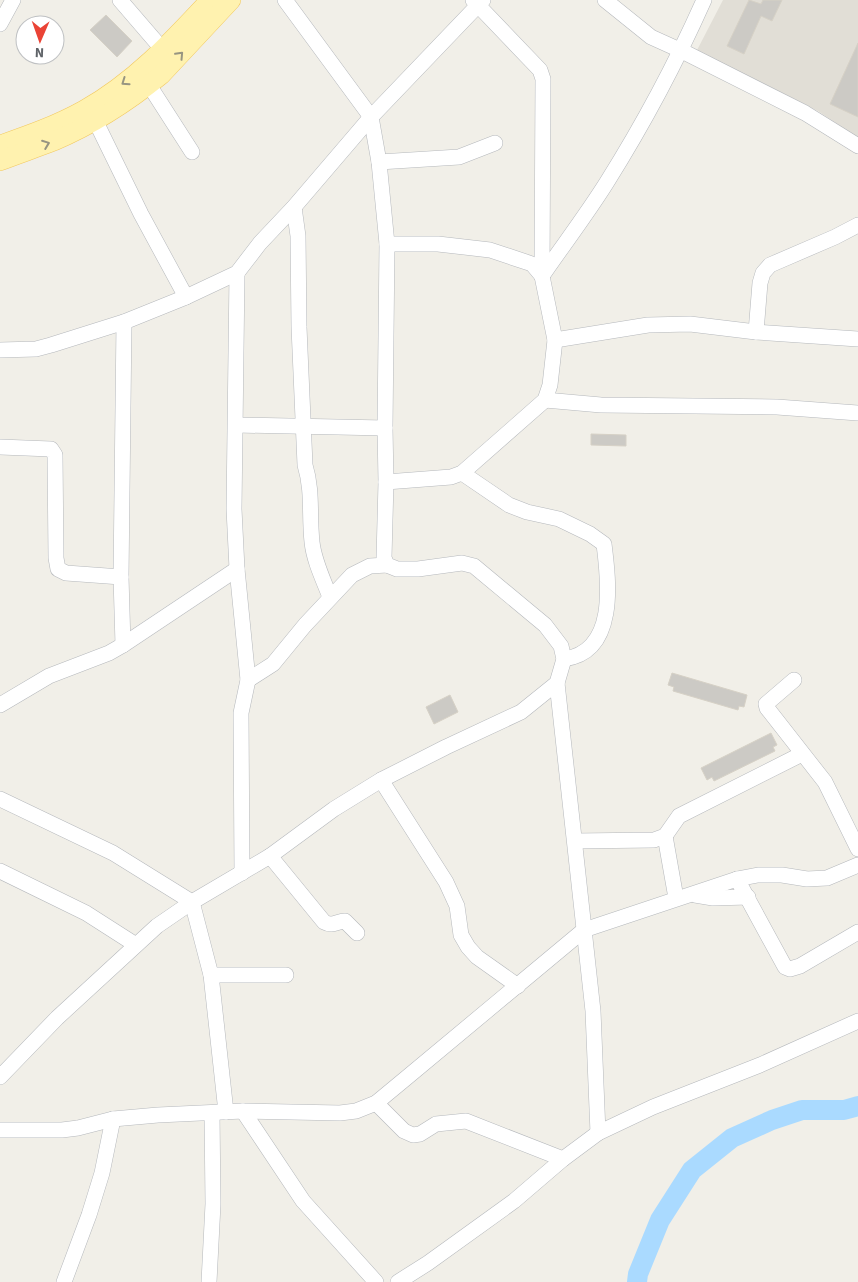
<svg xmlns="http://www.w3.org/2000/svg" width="858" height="1282" font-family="'Source Sans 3',sans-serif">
  <rect width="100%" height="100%" fill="#f1efe8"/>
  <path fill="#e1ded6" d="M723,0H858V138L818,111L695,54Z"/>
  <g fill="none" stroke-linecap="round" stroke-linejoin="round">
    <path stroke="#aadaff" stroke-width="20" d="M637,1282L638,1274L660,1220L692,1170L732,1138L772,1120L802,1110H844L858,1106"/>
  </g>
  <g fill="#cccac5" stroke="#d6d1c6">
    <path d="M749,0L761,4L763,0H782L772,21L761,16L744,54L727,46Z"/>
    <path d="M106,15L132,41L117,57L90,30Z"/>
    <path d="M858,43V117L830,104Z"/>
    <path d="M591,434L626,435V446L591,445Z"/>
    <path d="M672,673L747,695L744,707L739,706L738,710L673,691L674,687L668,685Z"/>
    <path d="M450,695L458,712L434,724L426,707Z"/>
    <path d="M771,733L777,745L773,747L775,751L714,781L712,777L707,780L701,768Z"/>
  </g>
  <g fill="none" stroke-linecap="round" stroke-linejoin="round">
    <g stroke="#b5b8bc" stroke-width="16">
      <g id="minor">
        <path d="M120,0L163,50"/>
        <path d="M605,0L651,37L682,51L805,113L858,146"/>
        <path d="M0,24L13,0"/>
        <path d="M149,85L192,152"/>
        <path d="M95,120L141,214L186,297"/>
        <path d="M379,162L459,157L495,143"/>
        <path d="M294,207L298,236L299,327L305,465C313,491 309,515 312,542C314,561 323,579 330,597"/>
        <path d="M387,244H438L490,250L532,264L542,276C564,244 587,214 607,182C644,123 676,63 704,0"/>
        <path d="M237,273L234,509L237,569L248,680L241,713L242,873"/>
        <path d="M756,332L760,283L763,273L770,265L835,237L858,225"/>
        <path d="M555,340L648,325L690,324L756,332L858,339"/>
        <path d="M0,350L36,349L51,345L124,322L186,297L237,273L260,243L294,207L371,117L483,0"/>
        <path d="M545,400L601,405L777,407L858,413"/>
        <path d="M237,425L385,428"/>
        <path d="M0,447L51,449L55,455L56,558L58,569L66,573L121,577"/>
        <path d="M462,473L509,505L527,512L559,519L590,534L604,544C609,583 617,652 564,659"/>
        <path d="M386,482L451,477L462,473L545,400L550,385L555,340L542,276L543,79L540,70L473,0"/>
        <path d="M123,645L121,577L124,322"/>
        <path d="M248,680L273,664L305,625L352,575L370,566L387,565"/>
        <path d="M794,680L766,704L767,708L825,782L858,849"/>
        <path d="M557,683L593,1011L598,1133"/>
        <path d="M0,705L49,676L109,653L123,645L237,569"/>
        <path d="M381,780L446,882L457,906L461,935L468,947L477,957L518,986"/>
        <path d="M0,799L113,853L192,902L211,975L226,1112"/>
        <path d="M665,836L676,898"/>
        <path d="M575,841L654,840L665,836L679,816L802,754"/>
        <path d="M270,856L324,922C333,927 337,921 345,921L357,933"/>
        <path d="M0,871L86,913L136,945"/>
        <path d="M737,879L785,967L790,969L800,966L858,932"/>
        <path d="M695,895L713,898L748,897"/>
        <path d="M211,975H286"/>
        <path d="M0,1077L57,1018L157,926L192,902L270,856L334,809L381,780L446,747L521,712L557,683L564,659L561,646L545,625L474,566L462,563L418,569H397L387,565L384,558L386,482L385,428L387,244L379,162L371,117L285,0"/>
        <path d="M376,1103L404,1131L413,1135L420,1134L436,1124L466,1121L563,1159"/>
        <path d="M243,1111L303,1201L376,1282"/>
        <path d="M0,1130H62L78,1128L113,1119L158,1115L243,1111L340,1113L356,1111L376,1103L405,1079L584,930L737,879L758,875H782L807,879L827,878L858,865"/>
        <path d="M64,1282L89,1215L102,1173L113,1119"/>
        <path d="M209,1282L213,1204L212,1113"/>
        <path d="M398,1282L428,1263L514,1201L563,1159L598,1133L653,1107L760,1065L858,1021"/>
      </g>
    </g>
    <g stroke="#f2c960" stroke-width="20">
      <g id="major">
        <path d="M0,145C29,135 57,125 84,110C134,82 172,41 210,0"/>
        <path d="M0,161C18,154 36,148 54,141C92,125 129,101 161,75L231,0"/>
      </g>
    </g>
    <use href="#minor" stroke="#fff" stroke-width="15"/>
    <use href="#major" stroke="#fff2af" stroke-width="19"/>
  </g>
  <defs><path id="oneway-chevron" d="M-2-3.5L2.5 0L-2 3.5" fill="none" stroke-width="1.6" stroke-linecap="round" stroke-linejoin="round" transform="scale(1.25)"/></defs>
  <g stroke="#979581">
    <use href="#oneway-chevron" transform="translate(180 55) rotate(-47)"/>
    <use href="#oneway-chevron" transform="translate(125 82) rotate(145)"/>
    <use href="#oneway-chevron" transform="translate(46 144) rotate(-21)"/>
  </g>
  <g transform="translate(40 40) rotate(182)"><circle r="24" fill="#ffffff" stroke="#bfc1c3"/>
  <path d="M0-4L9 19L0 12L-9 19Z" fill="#ea4335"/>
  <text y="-8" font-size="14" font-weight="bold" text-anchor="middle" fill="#5f6368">N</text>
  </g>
</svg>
